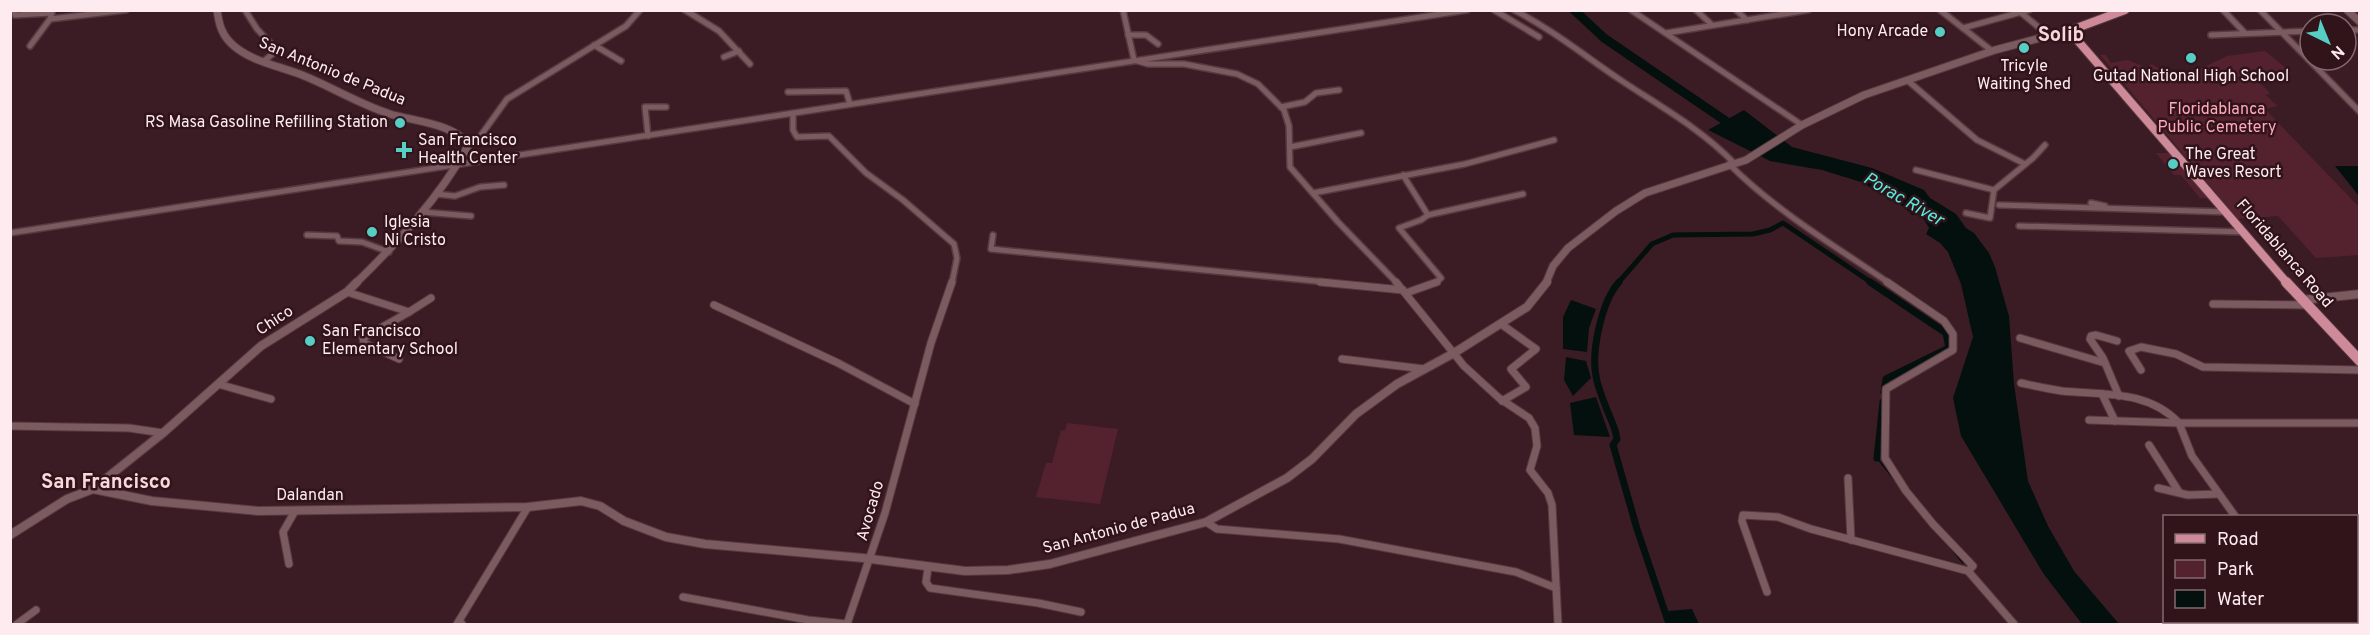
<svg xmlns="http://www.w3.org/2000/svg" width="2370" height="635" font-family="Overpass,sans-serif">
  <rect width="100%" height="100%" fill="#3c1c24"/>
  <g fill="#54222f">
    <path d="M2265,51L2292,73L2260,83L2270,93L2266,95L2277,106L2265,109L2359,207V255L2316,258L2278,216L2238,219L2100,55H2106L2111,63L2128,60L2147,68L2151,64L2179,79L2227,56Z"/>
    <path d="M2156,153H2172L2211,198H2200L2181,175H2174Z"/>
    <path d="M1067,423L1118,429L1100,504L1036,497L1046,463H1052L1061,430L1065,431Z"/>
  </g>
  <g fill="#04100e">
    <path d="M1744,110L1792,147L1872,168L1924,190L1930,198L1956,214L1966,228L1974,233L1989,253L1995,267L2009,316L2014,384L2028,481L2048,526L2074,571L2119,624H2082L2043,573L1961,436L1953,398L1973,337L1961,284L1948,252L1940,243L1926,234L1929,228L1921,214L1912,215L1904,207L1861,182L1822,170L1770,161L1708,130Z"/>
    <path d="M2335,166H2359V196Z"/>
    <path d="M1571,300L1596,309L1589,328L1587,352L1563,349V317Z"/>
    <path d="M1566,357L1586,361L1591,378L1573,396L1564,380Z"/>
    <path d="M1596,397L1610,437L1574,435L1570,403Z"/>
    <path d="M1692,609L1699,624H1672L1668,611Z"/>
  </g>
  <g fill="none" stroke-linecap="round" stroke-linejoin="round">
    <g stroke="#04100e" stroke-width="1.5">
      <path d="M1877,458L1897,483"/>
      <path d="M1946,542L1963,563"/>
    </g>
    <path stroke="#04100e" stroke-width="5" d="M1618,283L1652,244L1673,235L1753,234L1770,230L1783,223L1872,283"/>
    <g stroke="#04100e" stroke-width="7">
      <path d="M1619,282C1602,301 1591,350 1596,376C1599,394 1609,413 1615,430L1617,439L1613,445L1637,529L1669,624"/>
      <path d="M1870,282L1946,333L1949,348L1886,379L1884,392"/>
      <path d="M1877,458L1883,402"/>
    </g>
    <path stroke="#04100e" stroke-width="9" d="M1574,10L1604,38L1736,128"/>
    <g stroke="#573940" stroke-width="8">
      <g id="minor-far1">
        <path d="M14,10L15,15L52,13L50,19L126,10"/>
        <path d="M245,10L257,29L277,50L263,62"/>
        <path d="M685,10L719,31L750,64"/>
        <path d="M1123,10L1134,60L1148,64H1184L1237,74L1258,84L1284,110L1289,126L1290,167L1338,222L1397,283"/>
        <path d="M1494,10L1539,37"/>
        <path d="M1514,10C1553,30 1586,57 1622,81C1661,107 1701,129 1734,163"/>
        <path d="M1631,10L1802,125"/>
        <path d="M1696,10L1711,24"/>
        <path d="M1736,10L1747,20"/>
        <path d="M1940,10L1992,51"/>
        <path d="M2223,10L2244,32"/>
        <path d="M2260,10L2360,112"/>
        <path d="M2019,11L2048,35"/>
        <path d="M1963,28L2029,10"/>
        <path d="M2346,30H2360"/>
        <path d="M1666,33L1808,10"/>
        <path d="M1128,35H1146L1158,44"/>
        <path d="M2211,35L2310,31"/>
        <path d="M594,45L621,61"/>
        <path d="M30,46L50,19"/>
        <path d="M724,57L739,51"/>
        <path d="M1907,80L1977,140L2025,164"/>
        <path d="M788,92L846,91L850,104"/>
        <path d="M1281,107L1305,102L1316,93L1339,90"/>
        <path d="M793,114V130L797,137L829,136L866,173L903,200L954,244L957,258L952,283"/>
        <path d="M648,136L645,107H666"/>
        <path d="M468,146L479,138L507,99L626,26L640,10"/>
        <path d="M1290,147L1361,133"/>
        <path d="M1729,164C1776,211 1835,246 1889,283"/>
        <path d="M1916,170L1994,190"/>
        <path d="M1403,175L1428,215L1523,194"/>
        <path d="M1313,193L1465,164L1554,140"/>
        <path d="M436,194L455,196L480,187L504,185"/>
        <path d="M2091,203L2105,206"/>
        <path d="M1999,205L2227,212"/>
        <path d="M422,212L471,216"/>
        <path d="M1966,213L1990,218L1994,190L2033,158L2045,145"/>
        <path d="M1428,215L1421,220L1399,228L1441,278L1435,283"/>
        <path d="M2019,226L2244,232"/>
        <path d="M10,233L1467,10"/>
        <path d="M307,235L337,236L339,241L362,242L389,252"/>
        <path d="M993,235L991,249L1335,283"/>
      </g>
    </g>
    <g stroke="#573940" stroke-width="9">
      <g id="minor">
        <path d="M1320,282L1403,290"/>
        <path d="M1396,282L1464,366L1499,398L1529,418L1535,428L1537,446L1530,470L1548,493L1552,505L1558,624"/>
        <path d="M1887,282L1944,321L1953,334V350L1886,389L1885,458L1906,491L1933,524L1973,566L1968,571L2014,624"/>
        <path d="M347,292L409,312L431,298"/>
        <path d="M1406,293L1437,282"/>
        <path d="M2213,304L2307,305"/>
        <path d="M714,305L838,363L915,404"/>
        <path d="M1501,324L1536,349L1511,369L1526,387L1502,401"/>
        <path d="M2020,338L2105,363"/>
        <path d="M2117,341L2096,335L2091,336L2090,339L2103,358L2119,396"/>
        <path d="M399,359L364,343L363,338L409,312"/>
        <path d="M1342,359L1424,369"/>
        <path d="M2141,370L2129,351L2141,347L2176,354L2203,367L2360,370"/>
        <path d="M2021,383C2035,386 2048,389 2062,391C2104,395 2148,390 2179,423"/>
        <path d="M218,384L271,399"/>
        <path d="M2102,394L2115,421"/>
        <path d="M2089,420L2179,423"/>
        <path d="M10,426L129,428L163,433"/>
        <path d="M2149,445L2179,492"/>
        <path d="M1848,478L1851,540"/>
        <path d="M2158,488L2188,495L2219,494"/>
        <path d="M2235,516L2192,456L2179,423H2360"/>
        <path d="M1206,522L1217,529L1339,539L1516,572L1556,588"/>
        <path d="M2356,536H2360"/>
        <path d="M289,564L283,532L295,511"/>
        <path d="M928,568L926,582L930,588L1038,603L1081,612"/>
        <path d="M1767,592L1742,521L1743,515L1778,517L1811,529L1968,571"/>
        <path d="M683,597L808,620L847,624L885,513L931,343L952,282"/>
        <path d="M2356,604L2360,603"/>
        <path d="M2294,622L2297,624"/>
        <path d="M2323,622L2325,624"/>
        <path d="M17,624L36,610"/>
        <path d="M462,624H457L528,507"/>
      </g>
    </g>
    <g stroke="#573940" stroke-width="9">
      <g id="tertiary-far1">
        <path d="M217,10C219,25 222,36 234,46C253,62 279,66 302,75C332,87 359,104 390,114C412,121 458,124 468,146C439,198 398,242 356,283"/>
        <path d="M2347,10L2360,22"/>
        <path d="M1546,283L1553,266L1568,248L1616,211L1645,193L1746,160L1802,125L1864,95L1995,50L2074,29"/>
      </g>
    </g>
    <g stroke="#573940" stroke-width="10">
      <g id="tertiary">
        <path d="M2302,300L2360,294"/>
        <path d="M93,489L163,433L261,346L347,292L357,282"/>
        <path d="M10,535L67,499L93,489L152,501L258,511L528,507L581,501L600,506L624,521L666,537L705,544L863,558L965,571L1008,570L1050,564L1206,522L1287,478L1312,459L1356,414L1397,384L1454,353L1527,307L1547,282"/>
      </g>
    </g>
    <g stroke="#573940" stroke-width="10">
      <path id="primary-far1" d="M2125,10L2074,29L2072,34L2287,283"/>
    </g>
    <g stroke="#573940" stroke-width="12">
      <path id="primary" d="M2286,282L2360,361"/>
    </g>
    <use href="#minor-far1" stroke="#7b5a60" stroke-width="5"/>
    <use href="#minor" stroke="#7b5a60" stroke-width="7"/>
    <use href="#tertiary-far1" stroke="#7b5a60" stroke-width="7"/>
    <use href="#tertiary" stroke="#7b5a60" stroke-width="8"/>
    <use href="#primary-far1" stroke="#ce8a98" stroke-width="8"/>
    <use href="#primary" stroke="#ce8a98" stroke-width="10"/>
  </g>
  <g fill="#56cec3" stroke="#31131a" stroke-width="2">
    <circle cx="1940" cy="32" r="6"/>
    <circle cx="2024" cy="48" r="6"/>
    <circle cx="2191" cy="58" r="6"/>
    <circle cx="400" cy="123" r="6"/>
    <path d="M401 141h6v6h6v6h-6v6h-6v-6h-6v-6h6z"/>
    <circle cx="2173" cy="164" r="6"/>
    <circle cx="372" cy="232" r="6"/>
    <circle cx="310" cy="341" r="6"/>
  </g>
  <g text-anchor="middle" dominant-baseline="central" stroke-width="5" stroke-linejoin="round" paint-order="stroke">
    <g font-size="16" fill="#fdebef" stroke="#31131a" text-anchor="start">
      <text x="1928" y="32" text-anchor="end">Hony Arcade</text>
      <text x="2024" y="67" text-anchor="middle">Tricyle<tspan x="2024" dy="18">Waiting Shed</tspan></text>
      <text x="2191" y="77" text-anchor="middle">Gutad National High School</text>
      <text x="388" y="123" text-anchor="end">RS Masa Gasoline Refilling Station</text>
      <text x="418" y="141">San Francisco<tspan x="418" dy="18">Health Center</tspan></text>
      <text x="2185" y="155">The Great<tspan x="2185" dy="18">Waves Resort</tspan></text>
      <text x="384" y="223">Iglesia<tspan x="384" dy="18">Ni Cristo</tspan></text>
      <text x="322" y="332">San Francisco<tspan x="322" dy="18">Elementary School</tspan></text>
    </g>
    <g font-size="16" fill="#fdebef" stroke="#31131a">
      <text transform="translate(332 72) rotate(22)">San Antonio de Padua</text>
      <text transform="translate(2284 254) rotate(49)">Floridablanca Road</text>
      <text transform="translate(275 321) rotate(-33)">Chico</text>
      <text x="310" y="496">Dalandan</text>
      <text transform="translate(871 511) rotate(-74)">Avocado</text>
      <text transform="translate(1119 529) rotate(-15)">San Antonio de Padua</text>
    </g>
    <g font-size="16" fill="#ffa8bb" stroke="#31131a">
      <text x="2217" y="110">Floridablanca<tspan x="2217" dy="18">Public Cemetery</tspan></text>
    </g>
    <g font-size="18" font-style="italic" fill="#53eee1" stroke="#31131a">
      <text transform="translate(1903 200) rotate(30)">Porac River</text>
    </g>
    <g font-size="20" font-weight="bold" fill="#fad7dd" stroke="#31131a">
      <text x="2061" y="36">Solib</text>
      <text x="106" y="483">San Francisco</text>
    </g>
  </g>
  <rect width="2370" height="635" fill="none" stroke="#fdebef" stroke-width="24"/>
  <rect x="2163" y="515" width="195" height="108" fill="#31131a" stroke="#83696f" stroke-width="1.5"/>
  <rect x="2175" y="534" width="30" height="9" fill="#ce8a98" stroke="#83696f" stroke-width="1.5"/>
  <text x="2217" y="545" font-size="18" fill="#fdebef">Road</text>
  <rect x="2175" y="560" width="30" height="18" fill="#54222f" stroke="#83696f" stroke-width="1.5"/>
  <text x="2217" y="575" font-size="18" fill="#fdebef">Park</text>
  <rect x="2175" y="590" width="30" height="18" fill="#04100e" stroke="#83696f" stroke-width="1.5"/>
  <text x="2217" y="605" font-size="18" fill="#fdebef">Water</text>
  <g transform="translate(2328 42) rotate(137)"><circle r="28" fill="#31131a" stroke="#83696f" stroke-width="1.5"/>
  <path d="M0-4.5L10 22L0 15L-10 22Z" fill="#56cec3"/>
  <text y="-9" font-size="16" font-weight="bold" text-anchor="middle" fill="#fdebef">N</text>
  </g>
</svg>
